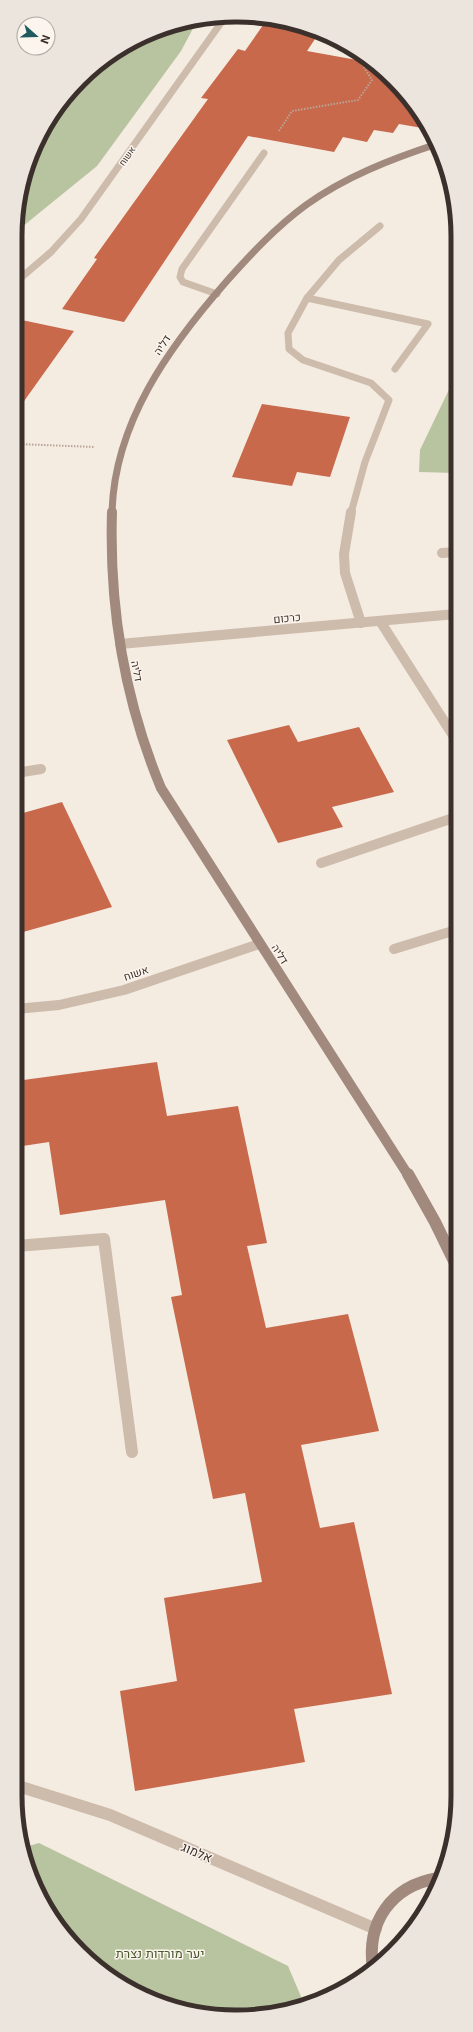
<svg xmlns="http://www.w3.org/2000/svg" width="473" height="2032" font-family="Inter,Heebo,sans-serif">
  <rect width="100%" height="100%" fill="#f4ebe1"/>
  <g fill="#b8c4a0">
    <path d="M197,21L181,51L97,166L17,231V207L45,126L102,61L179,22Z"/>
    <path d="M456,375V473L419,472L420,450Z"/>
    <path d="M39,1843L288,1966L305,2006L222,2017L139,1994L70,1942L32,1880L25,1847Z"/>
  </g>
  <g fill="#c8694b">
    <path d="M268,18L319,33L307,51L368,62L393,80L428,129L399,124L393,133L374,130L367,142L343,137L334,152L248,136L124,322L62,309L97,259L94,258L208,99L201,98L238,49L245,51Z"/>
    <path d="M17,319L74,331L17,411Z"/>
    <path d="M262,404L350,417L330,477L297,472L292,486L232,477Z"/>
    <path d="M289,725L298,742L359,727L394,792L332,807L343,827L278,843L227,740Z"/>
    <path d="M62,802L112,907L16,934V815Z"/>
    <path d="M157,1062L167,1116L238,1106L267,1243L247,1246L266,1328L348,1314L379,1431L301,1445L320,1528L354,1522L392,1694L294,1709L305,1762L135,1791L120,1691L177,1681L164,1598L262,1582L245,1493L213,1499L171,1297L182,1295L165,1200L60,1215L49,1142L16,1147V1081Z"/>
  </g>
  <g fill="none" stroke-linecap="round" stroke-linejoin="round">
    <g stroke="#b9a596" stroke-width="2" stroke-dasharray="1.5 1.5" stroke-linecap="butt">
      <path d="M279,131L292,111L358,100L372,80L355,53"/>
      <path d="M17,444L95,447"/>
    </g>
    <g stroke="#cdbbac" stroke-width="7">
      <path d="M217,294L183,282L180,277L182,269L264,153"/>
      <path d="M307,298L428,324L395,369"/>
      <path d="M351,513L365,462L389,400L371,383L303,360L289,349L288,333L307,298L339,260L380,226"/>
    </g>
    <g stroke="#cdbbac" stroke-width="10">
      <path d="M351,512L344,554L345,573L361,623"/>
      <path d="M442,553L456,552"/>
      <path d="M380,621L456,740"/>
      <path d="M16,773L41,769"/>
      <path d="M321,863L456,817"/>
      <path d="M394,949L456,930"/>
    </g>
    <path stroke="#cdbbac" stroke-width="12" d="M16,1246L104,1239L132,1452"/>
    <path stroke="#cdbbac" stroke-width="7" d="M17,281L51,252L81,219L223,20"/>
    <g stroke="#cdbbac" stroke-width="10">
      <path d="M120,644L456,614"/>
      <path d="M16,1009L59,1005L124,990L259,944"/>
    </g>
    <path stroke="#cdbbac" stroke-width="12" d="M15,1785L110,1815L376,1929"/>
    <path stroke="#a18a7d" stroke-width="7" d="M112,513C114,423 169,347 226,282C250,255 276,227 306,205C345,177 391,159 437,144"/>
    <path stroke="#a18a7d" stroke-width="10" d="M112,512C109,608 124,699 161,788L408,1175"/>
    <g stroke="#a18a7d" stroke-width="12">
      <path d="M408,1174L435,1222L456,1265"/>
      <path d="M373,1969C366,1922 391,1886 438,1878"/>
    </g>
  </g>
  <g text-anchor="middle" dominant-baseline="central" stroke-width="3" stroke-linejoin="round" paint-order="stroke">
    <g font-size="9" fill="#3b302b" stroke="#fbf5ee">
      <text transform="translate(127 156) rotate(-55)">אשוח</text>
    </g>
    <g font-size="11" fill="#3b302b" stroke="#fbf5ee">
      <text transform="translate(162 345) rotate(-57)">דליה</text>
      <text transform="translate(287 618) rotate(-5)">כרכום</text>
      <text transform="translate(137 671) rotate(79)">דליה</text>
      <text transform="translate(280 954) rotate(57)">דליה</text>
      <text transform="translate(136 973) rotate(-19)">אשוח</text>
    </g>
    <g font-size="13" fill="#3b302b" stroke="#fbf5ee">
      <text transform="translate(197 1852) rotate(23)">אלמוג</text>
    </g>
    <g font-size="13" fill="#4a5a2e" stroke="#fbf5ee">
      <text x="160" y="1953">יער מורדות נצרת</text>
    </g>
  </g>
  <path d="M0 0H473V2032H0ZM236 22H237A214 214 0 0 1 451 236V1796A214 214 0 0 1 237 2010H236A214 214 0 0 1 22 1796V236A214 214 0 0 1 236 22Z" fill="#ece5de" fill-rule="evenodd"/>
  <path fill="none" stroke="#3b302b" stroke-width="5" d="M236 22H237A214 214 0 0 1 451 236V1796A214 214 0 0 1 237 2010H236A214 214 0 0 1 22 1796V236A214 214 0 0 1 236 22Z"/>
  <g transform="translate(36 36) rotate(110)"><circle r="19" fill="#fbf5ee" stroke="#aea6a0"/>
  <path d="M0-3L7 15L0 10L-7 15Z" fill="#1f5a5e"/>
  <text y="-6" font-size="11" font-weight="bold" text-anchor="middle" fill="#3b302b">N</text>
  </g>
</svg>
